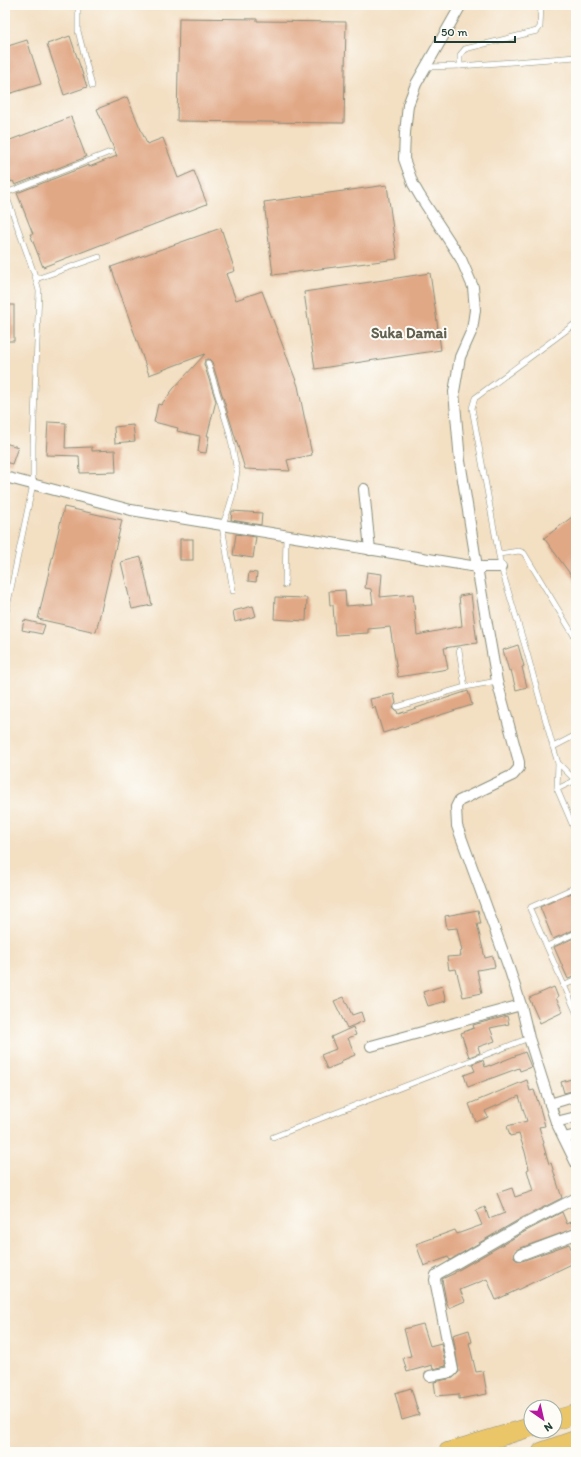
<svg xmlns="http://www.w3.org/2000/svg" width="581" height="1457" font-family="Itim,sans-serif">
  <rect width="100%" height="100%" fill="#fdfcf7"/>
  <filter id="ink" filterUnits="userSpaceOnUse"><feTurbulence type="fractalNoise" baseFrequency=".025" numOctaves="2"/><feDisplacementMap in="SourceGraphic" scale="8" xChannelSelector="R" yChannelSelector="G"/><feConvolveMatrix kernelMatrix="1 2 1 2 8 2 1 2 1" color-interpolation-filters="sRGB"/></filter>
  <filter id="wash" filterUnits="userSpaceOnUse"><feTurbulence type="fractalNoise" baseFrequency=".012" numOctaves="4" result="noise"/><feDisplacementMap in="SourceGraphic" scale="16" xChannelSelector="R" yChannelSelector="G"/><feGaussianBlur stdDeviation="0.9" result="paint"/><feColorMatrix in="noise" values="0 0 0 0 0 0 0 0 0 0 0 0 0 0 0 0 0 1.4 0 .05"/><feComposite in="paint" operator="in"/></filter>
  <g filter="url(#wash)">
    <rect width="100%" height="100%" fill="#f3dfc2"/>
    <g id="blocks">
      <g fill="#e1a886">
        <path d="M179,18L257,19V21L346,22L344,123L177,121Z"/>
        <path d="M70,36L87,87L64,95L47,44Z"/>
        <path d="M27,40L41,84L5,95V47Z"/>
        <path d="M127,97L147,144L163,138L178,178L194,171L207,204L43,267L30,234H33L17,193L89,165V167L117,156L97,109Z"/>
        <path d="M71,117L86,157L15,185L13,181L11,182L5,167V142Z"/>
        <path d="M387,185L397,259L273,275L264,202Z"/>
        <path d="M221,228L235,271L226,274L236,300L262,291L298,386L312,455L287,460L290,471L245,469L212,362L209,359L205,360L204,364L216,401L207,436H209L206,453L198,452L200,436L177,431L178,428L154,422L158,404L161,405L174,388L205,354L149,375L111,267Z"/>
        <path d="M430,273L441,350L315,369L304,292Z"/>
        <rect x="5" y="305" width="9" height="36"/>
        <path d="M48,422L66,423L65,448L92,447V451L115,450L116,472L80,473L79,456L46,455Z"/>
        <path d="M133,425L135,441L115,443L114,427Z"/>
        <path d="M5,443L18,447L12,464L5,462Z"/>
        <path d="M64,507L122,520L96,632L38,619Z"/>
        <path d="M232,511L262,513L261,525L231,520Z"/>
        <path d="M576,514V582L544,538Z"/>
        <path d="M236,534L256,537L253,558L233,555Z"/>
        <rect x="180" y="539" width="13" height="21"/>
        <path d="M141,557L152,605L132,609L121,562Z"/>
        <path d="M249,572L257,573L256,582L248,581Z"/>
        <path d="M367,572L382,574L380,597L413,594L417,635L462,626L459,596L471,594L477,643L444,648L448,669L398,677L390,627L368,629V633L335,635L333,605H330L329,591L345,590L346,606L373,604L371,589L365,588Z"/>
        <path d="M275,597L307,598L306,621L274,619Z"/>
        <path d="M253,606L256,616L235,622L233,611Z"/>
        <path d="M24,620L45,625L42,634L22,630Z"/>
        <path d="M518,645L524,666L522,667L527,687L516,690L511,670L509,671L503,650Z"/>
        <path d="M468,691L472,705L383,733L375,707L372,708L370,699L394,694L396,703L393,708L395,710L397,711L398,714Z"/>
        <path d="M576,891V929L553,939L540,907Z"/>
        <path d="M478,910L481,924H477L485,958L493,956L495,967L477,970L482,993L463,997L456,969L449,970L447,957L461,956L460,952L462,951L457,928L447,929L445,916Z"/>
        <path d="M576,937V976L568,979L554,947Z"/>
        <path d="M442,986L446,1001L428,1006L423,992Z"/>
        <path d="M554,987L558,997L556,998L563,1012L540,1023L529,998Z"/>
        <path d="M344,997L352,1015L361,1012L364,1021L347,1028L334,1001Z"/>
        <path d="M507,1016L509,1024L490,1028L495,1041L478,1047L480,1053L469,1057L461,1033L474,1028L473,1025Z"/>
        <path d="M353,1027L356,1035L348,1038L355,1055L341,1061L342,1063L327,1069L321,1055L336,1049L331,1037Z"/>
        <path d="M525,1052L531,1067L520,1071L519,1068L468,1087L464,1075L475,1071L472,1064L483,1060L485,1067L490,1065V1066Z"/>
        <path d="M575,1078L576,1090L564,1093L561,1082Z"/>
        <path d="M527,1080L530,1091L534,1090L540,1108L545,1126L539,1127L544,1143L543,1144L549,1164L551,1163L562,1198L520,1219L450,1260L448,1257L424,1266L416,1244L455,1230L457,1234L482,1225L476,1211L485,1207L489,1219L505,1213L497,1193L512,1188L515,1197L533,1191L527,1170L529,1169L525,1152L519,1134L510,1136L507,1126L527,1121L519,1096L485,1111L488,1117L476,1122L469,1104Z"/>
        <path d="M562,1212L567,1224L576,1220V1228L518,1249L515,1251L514,1257L516,1260L522,1261L569,1244L576,1259V1262L496,1300L487,1279L460,1290L465,1301L449,1308L446,1301L442,1279L455,1273V1272L526,1231Z"/>
        <path d="M423,1324L430,1346L441,1343L446,1366L433,1369L432,1365L407,1372L403,1358L411,1356L404,1329Z"/>
        <path d="M469,1330L472,1342L469,1343L476,1372L483,1371L487,1394L459,1399V1394L436,1396L434,1382L453,1378L459,1372L453,1335Z"/>
        <path d="M411,1388L419,1415L402,1420L395,1393Z"/>
      </g>
    </g>
  </g>
  <g filter="url(#ink)">
    <use href="#blocks" fill-opacity="0" stroke="#898e7b" stroke-width="1"/>
    <g fill="none" stroke-linecap="round" stroke-linejoin="round">
      <g stroke="#898e7b" stroke-width="6">
        <g id="lane">
          <path d="M78,5V31L92,86"/>
          <path d="M460,66V55L465,49L537,31L540,27L541,5"/>
          <path d="M426,67L460,66L576,57"/>
          <path d="M5,192L35,276L39,291L33,444V484L5,617"/>
          <path d="M6,193L110,152"/>
          <path d="M36,279L99,257"/>
          <path d="M576,323L475,398L472,408L501,567L527,653L553,747L558,763L557,789L576,833"/>
          <path d="M208,363L229,431L237,471L234,491L228,511L222,526L233,591"/>
          <path d="M499,554L519,551L524,553L576,639"/>
          <path d="M285,585L286,536"/>
          <path d="M459,650L465,687"/>
          <path d="M397,707L465,687L497,681"/>
          <path d="M553,747L576,735"/>
          <path d="M558,763L576,781"/>
          <path d="M557,789L576,780"/>
          <path d="M576,887L531,907L530,909L576,1012"/>
          <path d="M547,946L576,933"/>
          <path d="M563,986L576,980"/>
          <path d="M273,1137L529,1038"/>
        </g>
      </g>
      <g stroke="#898e7b" stroke-width="12">
        <g id="street">
          <path d="M461,5L416,84L408,105L405,133L404,159L413,184L420,196L461,259L473,287L475,310L472,330L460,357L454,392L460,461L477,567H501"/>
          <path d="M5,477L131,510L477,567L497,681L519,762V768L513,775L459,801L456,807L457,826L510,971L521,1005L529,1038L550,1104L556,1122L576,1163"/>
          <path d="M364,489L370,550"/>
          <path d="M371,1046L521,1005"/>
          <path d="M550,1104L576,1096"/>
          <path d="M556,1122L576,1117"/>
          <path d="M564,1138L576,1135"/>
          <path d="M520,1255L576,1234"/>
          <path d="M430,1376L451,1372L453,1370L435,1280L436,1275L523,1225L576,1198"/>
        </g>
      </g>
      <g stroke="#898e7b" stroke-width="20">
        <g id="highway">
          <path d="M555,1420L576,1414"/>
          <path d="M448,1452L531,1427"/>
          <path d="M542,1452L576,1440"/>
        </g>
      </g>
      <use href="#lane" stroke="#fff" stroke-width="5"/>
      <use href="#street" stroke="#fff" stroke-width="10"/>
      <use href="#highway" stroke="#ebc669" stroke-width="19"/>
    </g>
  </g>
  <g text-anchor="middle" dominant-baseline="central" stroke-width="4" stroke-linejoin="round" paint-order="stroke">
    <g font-size="15" font-weight="bold" fill="#636251" stroke="#fdfcf7">
      <text x="409" y="333">Suka Damai</text>
    </g>
  </g>
  <rect width="581" height="1457" fill="none" stroke="#fdfcf7" stroke-width="20"/>
  <g transform="translate(543 1419) rotate(146)"><circle r="19" fill="#fdfcf7" stroke="#a4b0a9"/>
  <path d="M0-3L7 15L0 10L-7 15Z" fill="#b5179e"/>
  <text y="-6" font-size="11" font-weight="bold" text-anchor="middle" fill="#1f3d34">N</text>
  </g>
  <path d="M435 36v6h80v-6" fill="none" stroke="#1f3d34" stroke-width="2"/>
  <text x="441" y="36" font-size="12" fill="#1f3d34" stroke="#fdfcf7" stroke-width="3" paint-order="stroke">50 m</text>
</svg>
